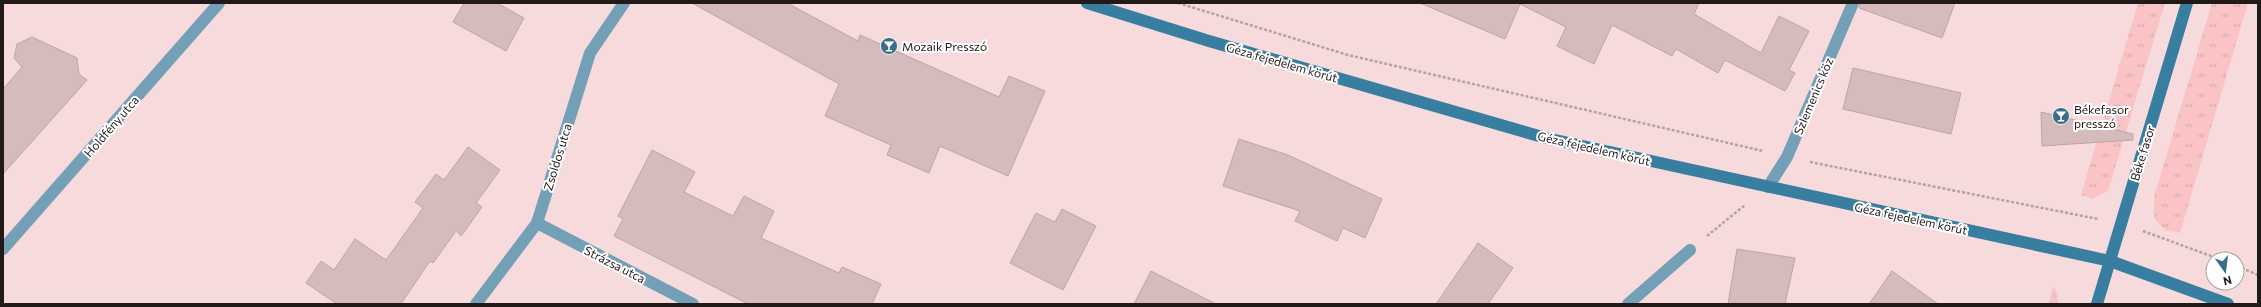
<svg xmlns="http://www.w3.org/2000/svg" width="2261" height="307" font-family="Commissioner,sans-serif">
  <defs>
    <pattern id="grass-tufts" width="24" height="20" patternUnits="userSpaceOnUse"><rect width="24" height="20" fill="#fac4c7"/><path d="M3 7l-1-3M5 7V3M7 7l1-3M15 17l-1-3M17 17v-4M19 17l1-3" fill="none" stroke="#d6a8aa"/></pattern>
  </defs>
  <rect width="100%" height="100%" fill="#f7dbdc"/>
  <g fill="url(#grass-tufts)">
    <path d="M2138,3H2165L2108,191L2092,199L2081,195Z"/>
    <path d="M2212,3H2248L2180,233L2165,230L2154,218V197Z"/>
    <path d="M2054,285L2059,304H2048Z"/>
  </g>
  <g fill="#d5bbbc" stroke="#bfa4a6">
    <path d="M464,3H497L524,18L506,51L453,22Z"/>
    <path d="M692,3H787L858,41L860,35L999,97L1009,76L1045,91L1008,176L940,146L929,173L887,155L891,145L825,116L839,84Z"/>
    <path d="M1420,3H1699L1694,14L1761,53L1779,16L1809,31L1789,70L1795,73L1785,91L1725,60L1718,73L1676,49L1672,56L1612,25L1594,64L1557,46L1566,27L1520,4L1505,39Z"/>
    <path d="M1860,3H1955L1942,38L1859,8Z"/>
    <path d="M32,37L77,58L79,74L87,80L3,174V89L22,67L14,58L17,44Z"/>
    <path d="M1853,68L1961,93L1951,134L1843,109Z"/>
    <path d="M2041,112L2133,134V140L2042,146Z"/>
    <path d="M1239,139L1288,155L1382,199L1365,238L1343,228L1337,241L1295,221L1300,211L1223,186Z"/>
    <path d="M468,147L500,170L476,203L482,207L461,236L456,231L433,263L430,261L401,304H337L306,283L321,261L334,270L355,239L386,260L423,208L415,202L436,174L444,180Z"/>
    <path d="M652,150L695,172L684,192L733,216L744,196L774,211L761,238L839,273L842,267L881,284L872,304H748L614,236L623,219L618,216Z"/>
    <path d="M1062,209L1096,226L1063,290L1010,263L1036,213L1055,222Z"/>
    <path d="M1478,243L1513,268L1488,304H1436Z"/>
    <path d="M1737,249L1795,258L1785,304H1728Z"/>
    <path d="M1151,271L1216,304H1134Z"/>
    <path d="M1892,271L1938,304H1869Z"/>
  </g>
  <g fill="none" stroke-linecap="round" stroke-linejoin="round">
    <g stroke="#b6a0a1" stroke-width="2.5" stroke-dasharray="3 2" stroke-linecap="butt">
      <path d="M1178,3L1348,55L1763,151"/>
      <path d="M1810,162L2098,219"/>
      <path d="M2143,231L2219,259"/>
      <path d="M1707,236L1745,205"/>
      <path d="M2237,266L2258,275"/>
    </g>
    <g stroke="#74a0b7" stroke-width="12">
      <path d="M1768,187L1787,157L1853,3"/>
      <path d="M537,223L693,304"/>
      <path d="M3,249L219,3"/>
      <path d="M476,304L537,223L590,53L624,3"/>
      <path d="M1628,304L1690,250"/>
    </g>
    <g stroke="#377ea1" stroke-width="12">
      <path d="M1087,3L1209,41L1546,138L2110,261L2228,304"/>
      <path d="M2097,304L2187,3"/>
    </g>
  </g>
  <defs>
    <g id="bar-disc" transform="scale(0.9)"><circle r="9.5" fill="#396f8a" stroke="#fff"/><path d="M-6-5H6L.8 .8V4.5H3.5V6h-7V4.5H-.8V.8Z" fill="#fff"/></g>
  </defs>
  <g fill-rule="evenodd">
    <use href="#bar-disc" x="889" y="46"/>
    <use href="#bar-disc" x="2061" y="116"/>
  </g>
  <g text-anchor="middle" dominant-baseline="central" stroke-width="4" stroke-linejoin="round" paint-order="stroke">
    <g font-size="12" fill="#221919" stroke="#fff" text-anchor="start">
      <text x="902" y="46">Mozaik Presszó</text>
      <text x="2074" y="109">Békefasor<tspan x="2074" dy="14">presszó</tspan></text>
    </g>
    <g font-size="12" fill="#221919" stroke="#fff">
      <text transform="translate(1282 62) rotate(16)">Géza fejedelem körút</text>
      <text transform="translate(1813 96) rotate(-67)">Szlemenics köz</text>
      <text transform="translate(111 126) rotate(-49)">Holdfény utca</text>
      <text transform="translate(1594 148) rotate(13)">Géza fejedelem körút</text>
      <text transform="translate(2142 153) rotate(-73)">Béke fasor</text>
      <text transform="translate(557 157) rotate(-73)">Zsoldos utca</text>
      <text transform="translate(1911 218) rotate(12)">Géza fejedelem körút</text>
      <text transform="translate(615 264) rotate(27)">Strázsa utca</text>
    </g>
  </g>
  <rect width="2261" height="307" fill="none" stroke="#221919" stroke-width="8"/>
  <g transform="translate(2225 271) rotate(166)"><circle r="19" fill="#ffffff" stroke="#a7a3a3"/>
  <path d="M0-3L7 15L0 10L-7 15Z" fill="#396f8a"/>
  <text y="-6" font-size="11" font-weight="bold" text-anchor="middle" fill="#221919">N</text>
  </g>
</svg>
